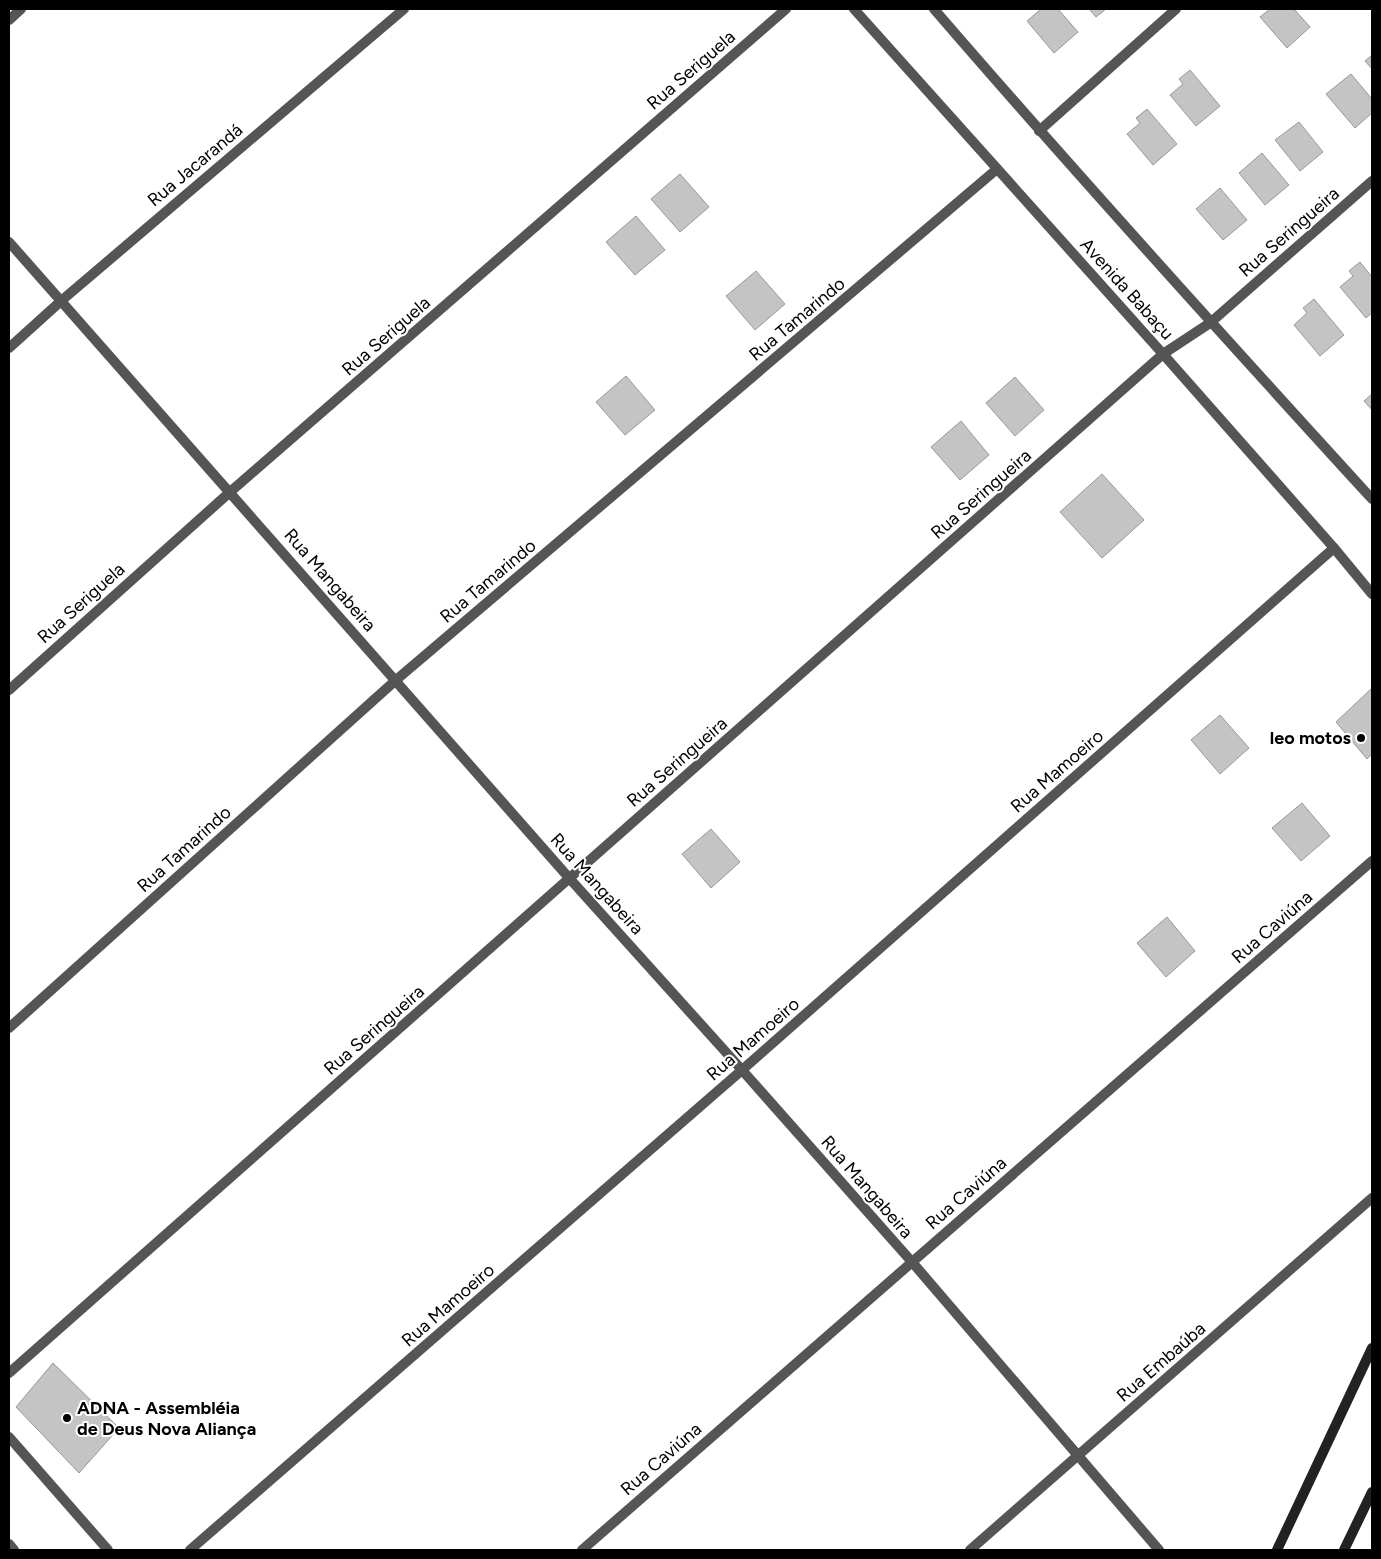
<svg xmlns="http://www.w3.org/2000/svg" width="1381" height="1559" font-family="Figtree,sans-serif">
  <rect width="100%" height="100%" fill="#fff"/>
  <g fill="#c4c4c4" stroke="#999">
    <path d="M1041,9H1058L1078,32L1054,53L1027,21Z"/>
    <path d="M1089,9H1106L1096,17Z"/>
    <path d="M1270,9H1294L1310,27L1287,48L1260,17Z"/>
    <path d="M1372,55V69L1365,61Z"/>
    <path d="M1190,70L1220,106L1196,126L1170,95L1183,84L1179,79Z"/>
    <path d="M1351,74L1372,99V113L1355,128L1326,94Z"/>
    <path d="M1147,109L1177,144L1153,165L1127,134L1140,123L1136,118Z"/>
    <path d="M1299,122L1323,152L1300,171L1275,140Z"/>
    <path d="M1262,153L1289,185L1265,205L1239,173Z"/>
    <path d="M680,174L709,207L680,232L651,199Z"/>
    <path d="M1220,188L1247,220L1223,240L1196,209Z"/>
    <path d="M636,216L665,250L635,275L606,242Z"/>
    <path d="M1360,262L1372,277V313L1366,318L1340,287L1353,276L1349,271Z"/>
    <path d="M756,271L785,304L755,330L726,296Z"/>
    <path d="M1314,299L1344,335L1320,356L1294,325L1307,313L1303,308Z"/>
    <path d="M626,376L655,410L625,435L596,402Z"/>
    <path d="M1015,377L1044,410L1015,436L986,403Z"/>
    <path d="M1372,394V410L1364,401Z"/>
    <path d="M961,421L989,455L960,480L931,447Z"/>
    <path d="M1102,474L1144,520L1102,558L1060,512Z"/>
    <path d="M1372,688V754L1367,759L1336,722Z"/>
    <path d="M1220,715L1249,748L1220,774L1191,740Z"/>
    <path d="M1302,803L1330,836L1301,861L1272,828Z"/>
    <path d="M711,829L740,862L711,888L682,854Z"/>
    <path d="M1167,917L1195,951L1166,977L1137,943Z"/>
    <path d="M53,1363L119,1428L79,1473L16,1407Z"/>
  </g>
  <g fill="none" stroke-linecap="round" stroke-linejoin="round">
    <g stroke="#555" stroke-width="10">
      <path d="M9,20L21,9"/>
      <path d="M1039,131L1176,9"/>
      <path d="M9,242L570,879L742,1070L912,1262L1159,1550"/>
      <path d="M9,348L61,301L404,9"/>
      <path d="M9,690L230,492L786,9"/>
      <path d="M9,1028L396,680L997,169"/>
      <path d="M9,1373L1163,354L1210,323L1372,181"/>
      <path d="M190,1550L742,1070L1334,548"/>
      <path d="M582,1550L1372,861"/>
      <path d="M970,1550L1372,1198"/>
    </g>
    <g stroke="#555" stroke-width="10">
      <path d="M854,9L1163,354L1334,548L1372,594"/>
      <path d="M934,9C1077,175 1224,337 1372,499"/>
      <path d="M9,1437L108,1550"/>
      <path d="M9,1544L14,1550"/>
    </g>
    <g stroke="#222" stroke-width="10">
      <path d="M1277,1550L1372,1348"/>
      <path d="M1344,1550L1372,1492"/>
    </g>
  </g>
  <g fill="#000" stroke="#fff" stroke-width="2">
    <circle cx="1361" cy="738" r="5"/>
    <circle cx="67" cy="1418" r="5"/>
  </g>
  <g text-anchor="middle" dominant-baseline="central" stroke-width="4" stroke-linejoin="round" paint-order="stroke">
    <g font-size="18" fill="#000" stroke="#fff">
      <text transform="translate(691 70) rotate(-41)">Rua Seriguela</text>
      <text transform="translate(195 165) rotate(-40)">Rua Jacarandá</text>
      <text transform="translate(1289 232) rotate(-41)">Rua Seringueira</text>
      <text transform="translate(1127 289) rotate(48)">Avenida Babaçu</text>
      <text transform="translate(797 319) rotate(-40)">Rua Tamarindo</text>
      <text transform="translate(386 336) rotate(-41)">Rua Seriguela</text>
      <text transform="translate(981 494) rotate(-41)">Rua Seringueira</text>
      <text transform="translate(330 580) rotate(49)">Rua Mangabeira</text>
      <text transform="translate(488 581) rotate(-40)">Rua Tamarindo</text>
      <text transform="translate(81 603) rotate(-42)">Rua Seriguela</text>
      <text transform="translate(677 762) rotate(-41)">Rua Seringueira</text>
      <text transform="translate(1057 771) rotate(-41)">Rua Mamoeiro</text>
      <text transform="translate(184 849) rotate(-42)">Rua Tamarindo</text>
      <text transform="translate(597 884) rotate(48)">Rua Mangabeira</text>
      <text transform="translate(1272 927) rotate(-41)">Rua Caviúna</text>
      <text transform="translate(374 1030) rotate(-41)">Rua Seringueira</text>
      <text transform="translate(753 1039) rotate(-41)">Rua Mamoeiro</text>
      <text transform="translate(867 1187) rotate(49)">Rua Mangabeira</text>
      <text transform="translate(966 1193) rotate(-41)">Rua Caviúna</text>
      <text transform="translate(448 1305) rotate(-41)">Rua Mamoeiro</text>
      <text transform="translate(1161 1362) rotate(-41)">Rua Embaúba</text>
      <text transform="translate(661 1459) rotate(-41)">Rua Caviúna</text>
    </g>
    <g font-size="18" font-weight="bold" fill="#000" stroke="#fff" text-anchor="end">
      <text x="1351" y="738">leo motos</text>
      <text x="77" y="1408" text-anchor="start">ADNA - Assembléia<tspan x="77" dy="21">de Deus Nova Aliança</tspan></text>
    </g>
  </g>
  <rect width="1381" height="1559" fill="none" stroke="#000000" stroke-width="20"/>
</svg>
